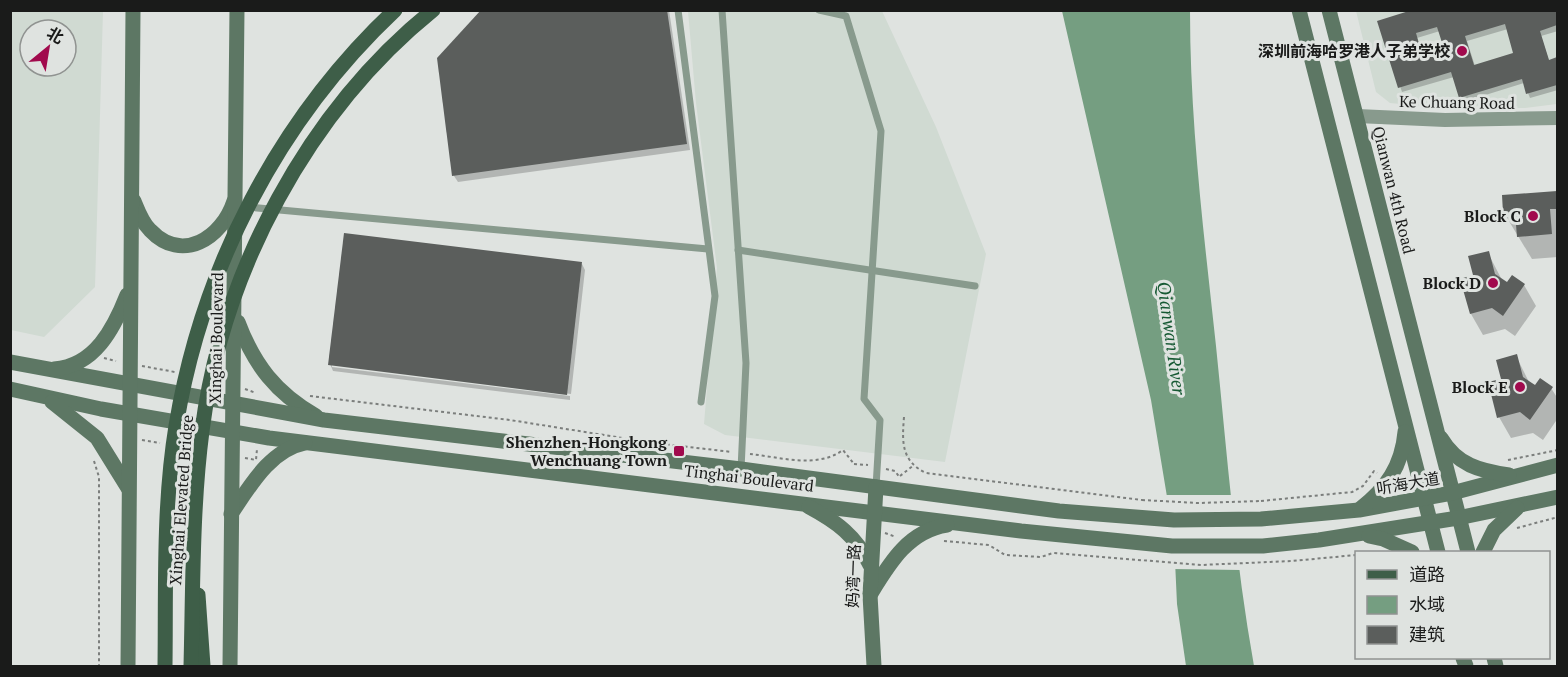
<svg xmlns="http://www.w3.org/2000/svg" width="1568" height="677" font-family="'PT Serif','Noto Sans SC',serif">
  <rect width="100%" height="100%" fill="#dfe3e0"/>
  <g fill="#d0dad2" fill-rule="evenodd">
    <path d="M10,11H103L95,287L44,337L11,330ZM30,30H66V66H30Z"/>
    <path d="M688,11H882L936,127L986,254L945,462L725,435L704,424L717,268L696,103Z"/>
    <path d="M1356,11H1557V104L1525,108H1442L1390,103L1376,92Z"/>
  </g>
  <path fill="#759e81" d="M1062,11H1190C1190,123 1204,235 1216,346C1227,453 1235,560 1254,666H1186L1177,604L1174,539L1151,400Z"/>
  <path fill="#dfe3e0" d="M1162,495H1232L1241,570L1172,569L1171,540Z"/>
  <g fill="#0003" fill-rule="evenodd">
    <path d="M483,10H669L690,150L458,182L454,176L438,59Z"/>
    <path d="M1417,10H1558V31L1541,36L1549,61L1558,59V90L1530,98L1524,83L1463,102L1454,77L1402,92L1379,22ZM1508,29L1515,54L1475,66L1467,41ZM1440,31L1446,53L1424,59L1417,38Z"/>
    <path d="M1556,193L1558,257L1532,259L1504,213Z"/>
    <path d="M1488,253L1502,280L1508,284L1524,285L1536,306L1515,336L1505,329L1483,335L1471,314L1475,276Z"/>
    <path d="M582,264L585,270L571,394L332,364V367L570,396V400L333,371L330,364Z"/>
    <path d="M1516,356L1530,384L1551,388L1558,399V418L1543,440L1533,433L1511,438L1499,417L1503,380Z"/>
  </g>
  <g fill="#5b5e5c" fill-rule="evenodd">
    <path d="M481,10H667L687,144L452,176L437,58Z"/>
    <path d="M1412,10H1557V25L1540,31L1549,60L1557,57V85L1526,94L1522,79L1459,98L1451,72L1398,88L1377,21ZM1505,24L1513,53L1474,65L1465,36ZM1437,27L1445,52L1423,58L1416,33Z"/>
    <path d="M1557,191V209H1550L1552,234L1517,237L1515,212L1503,213L1502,195Z"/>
    <path d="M344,233L582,262L567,395L328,365Z"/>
    <path d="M1489,251L1495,274L1507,282L1512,275L1525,284L1503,316L1492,308L1470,314L1460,279L1473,275L1468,256Z"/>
    <path d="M1517,354L1523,377L1535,385L1540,378L1553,387L1530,420L1520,412L1497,418L1488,382L1501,379L1496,360Z"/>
  </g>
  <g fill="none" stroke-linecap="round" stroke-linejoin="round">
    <g stroke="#7b7e7c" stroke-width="2" stroke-dasharray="3 3" stroke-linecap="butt">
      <path d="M104,358L116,361"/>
      <path d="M142,366L175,372"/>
      <path d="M245,389L256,393"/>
      <path d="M310,396L510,420L654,443L732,452"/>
      <path d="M904,417C902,442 901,461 926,473L1142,500"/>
      <path d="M142,440L160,443"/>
      <path d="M750,454C780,457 817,469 843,450L854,464"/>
      <path d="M245,458L256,460L257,449"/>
      <path d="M1508,460L1558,450"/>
      <path d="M94,461L99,477V666"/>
      <path d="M854,464L868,465"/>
      <path d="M886,469L895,471L900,478"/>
      <path d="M900,476L914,465"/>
      <path d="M1261,501L1352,492L1363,486L1374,471L1377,473"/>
      <path d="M1517,528L1558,517"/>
      <path d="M885,533L896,537"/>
      <path d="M944,541L989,545L1005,555L1041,557L1053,553L1201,565L1292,561L1356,555"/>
    </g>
    <g stroke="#889a8d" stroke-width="7">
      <path d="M678,10L715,296L701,402"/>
      <path d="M722,10L746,363L741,469"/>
      <path d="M819,10L846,16L881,131L864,399L880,420L876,487"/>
      <path d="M247,207L708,249"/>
      <path d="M738,250L975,286"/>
    </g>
    <path stroke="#889a8d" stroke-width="14" d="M1357,116L1445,120L1558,118"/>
    <g stroke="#5d7764" stroke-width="15">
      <path d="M1299,10L1438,552"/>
      <path d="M1329,10L1468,552"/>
      <path d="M134,201C138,211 142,222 150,230C182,264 222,238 234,201"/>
      <path d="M238,322C254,365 276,393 316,416"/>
      <path d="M10,362L324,420L741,469L1059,511L1174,520L1261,519L1359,510L1452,493L1558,465"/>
      <path d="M54,369C95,366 114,328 127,295"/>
      <path d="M10,389L101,409L269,438L1021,531L1172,546H1263L1319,540L1458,518L1558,497"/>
      <path d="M52,402L97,438L128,488"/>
      <path d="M1441,438C1457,465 1480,471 1509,475"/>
      <path d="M809,507C837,522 856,536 870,565"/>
      <path d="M1360,509C1386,489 1402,466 1405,432"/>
      <path d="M231,514C250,486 270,450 305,443"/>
      <path d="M1369,536L1383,539L1412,552"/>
      <path d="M1483,552L1494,530L1517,508"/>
      <path d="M870,595C889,564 908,531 947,525"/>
      <path d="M1463,658L1466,666"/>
      <path d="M1494,658L1496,666"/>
      <path d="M128,666L133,10"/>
      <path d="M230,666L237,10"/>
      <path d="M874,666L870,595L876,487"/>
    </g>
    <path stroke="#3e5e48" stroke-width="15" d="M198,595L203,666"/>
    <path stroke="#7b7e7c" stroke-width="2" stroke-dasharray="3 3" stroke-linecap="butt" d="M1142,500L1198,503L1261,501"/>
    <g stroke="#3e5e48" stroke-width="15">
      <path d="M165,666C166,587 163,505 176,426C202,268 278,120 395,10"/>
      <path d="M191,666C193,588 192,508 202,431C222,272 308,111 433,10"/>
    </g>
  </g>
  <g fill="#a10a4d" stroke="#dfe3e0" stroke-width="2">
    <circle cx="1462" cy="51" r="6"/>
    <circle cx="1533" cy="216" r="6"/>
    <circle cx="1493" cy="283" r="6"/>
    <circle cx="1520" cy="387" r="6"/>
    <rect x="673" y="445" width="12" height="12" rx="3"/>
  </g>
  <g text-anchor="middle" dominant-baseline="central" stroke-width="6" stroke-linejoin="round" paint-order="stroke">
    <g font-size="16" font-weight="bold" fill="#1a1b1a" stroke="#dfe3e0" text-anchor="end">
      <text x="1450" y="51">深圳前海哈罗港人子弟学校</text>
      <text x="1521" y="216">Block C</text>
      <text x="1481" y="283">Block D</text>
      <text x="1508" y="387">Block E</text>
      <text x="667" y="442">Shenzhen-Hongkong<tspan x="667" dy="18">Wenchuang Town</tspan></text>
    </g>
    <g font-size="16" fill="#1a1b1a" stroke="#dfe3e0">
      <text transform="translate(1457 102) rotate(1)">Ke Chuang Road</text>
      <text transform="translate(1394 190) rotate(76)">Qianwan 4th Road</text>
      <text transform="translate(216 338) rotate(-89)">Xinghai Boulevard</text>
      <text transform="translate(749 478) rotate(7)">Tinghai Boulevard</text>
      <text transform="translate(1408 483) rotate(-10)">听海大道</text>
      <text transform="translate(181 500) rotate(-86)">Xinghai Elevated Bridge</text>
      <text transform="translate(853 576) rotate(-88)">妈湾一路</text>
    </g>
    <g font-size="18" font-style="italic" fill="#165933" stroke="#dfe3e0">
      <text transform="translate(1172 338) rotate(82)">Qianwan River</text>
    </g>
  </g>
  <rect width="1568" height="677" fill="none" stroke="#1a1b1a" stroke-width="24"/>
  <rect x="1355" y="551" width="195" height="108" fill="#dfe3e0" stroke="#909391" stroke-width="1.5"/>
  <rect x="1367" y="570" width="30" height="9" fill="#3e5e48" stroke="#909391" stroke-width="1.5"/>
  <text x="1409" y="581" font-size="18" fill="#1a1b1a">道路</text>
  <rect x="1367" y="596" width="30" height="18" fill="#759e81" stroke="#909391" stroke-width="1.5"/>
  <text x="1409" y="611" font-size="18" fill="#1a1b1a">水域</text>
  <rect x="1367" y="626" width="30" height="18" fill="#5b5e5c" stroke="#909391" stroke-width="1.5"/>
  <text x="1409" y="641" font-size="18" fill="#1a1b1a">建筑</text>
  <g transform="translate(48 48) rotate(30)"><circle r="28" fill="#dfe3e0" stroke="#909391" stroke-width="1.5"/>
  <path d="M0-4.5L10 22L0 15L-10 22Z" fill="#a10a4d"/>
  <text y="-9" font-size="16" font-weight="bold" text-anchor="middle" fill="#1a1b1a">北</text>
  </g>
</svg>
